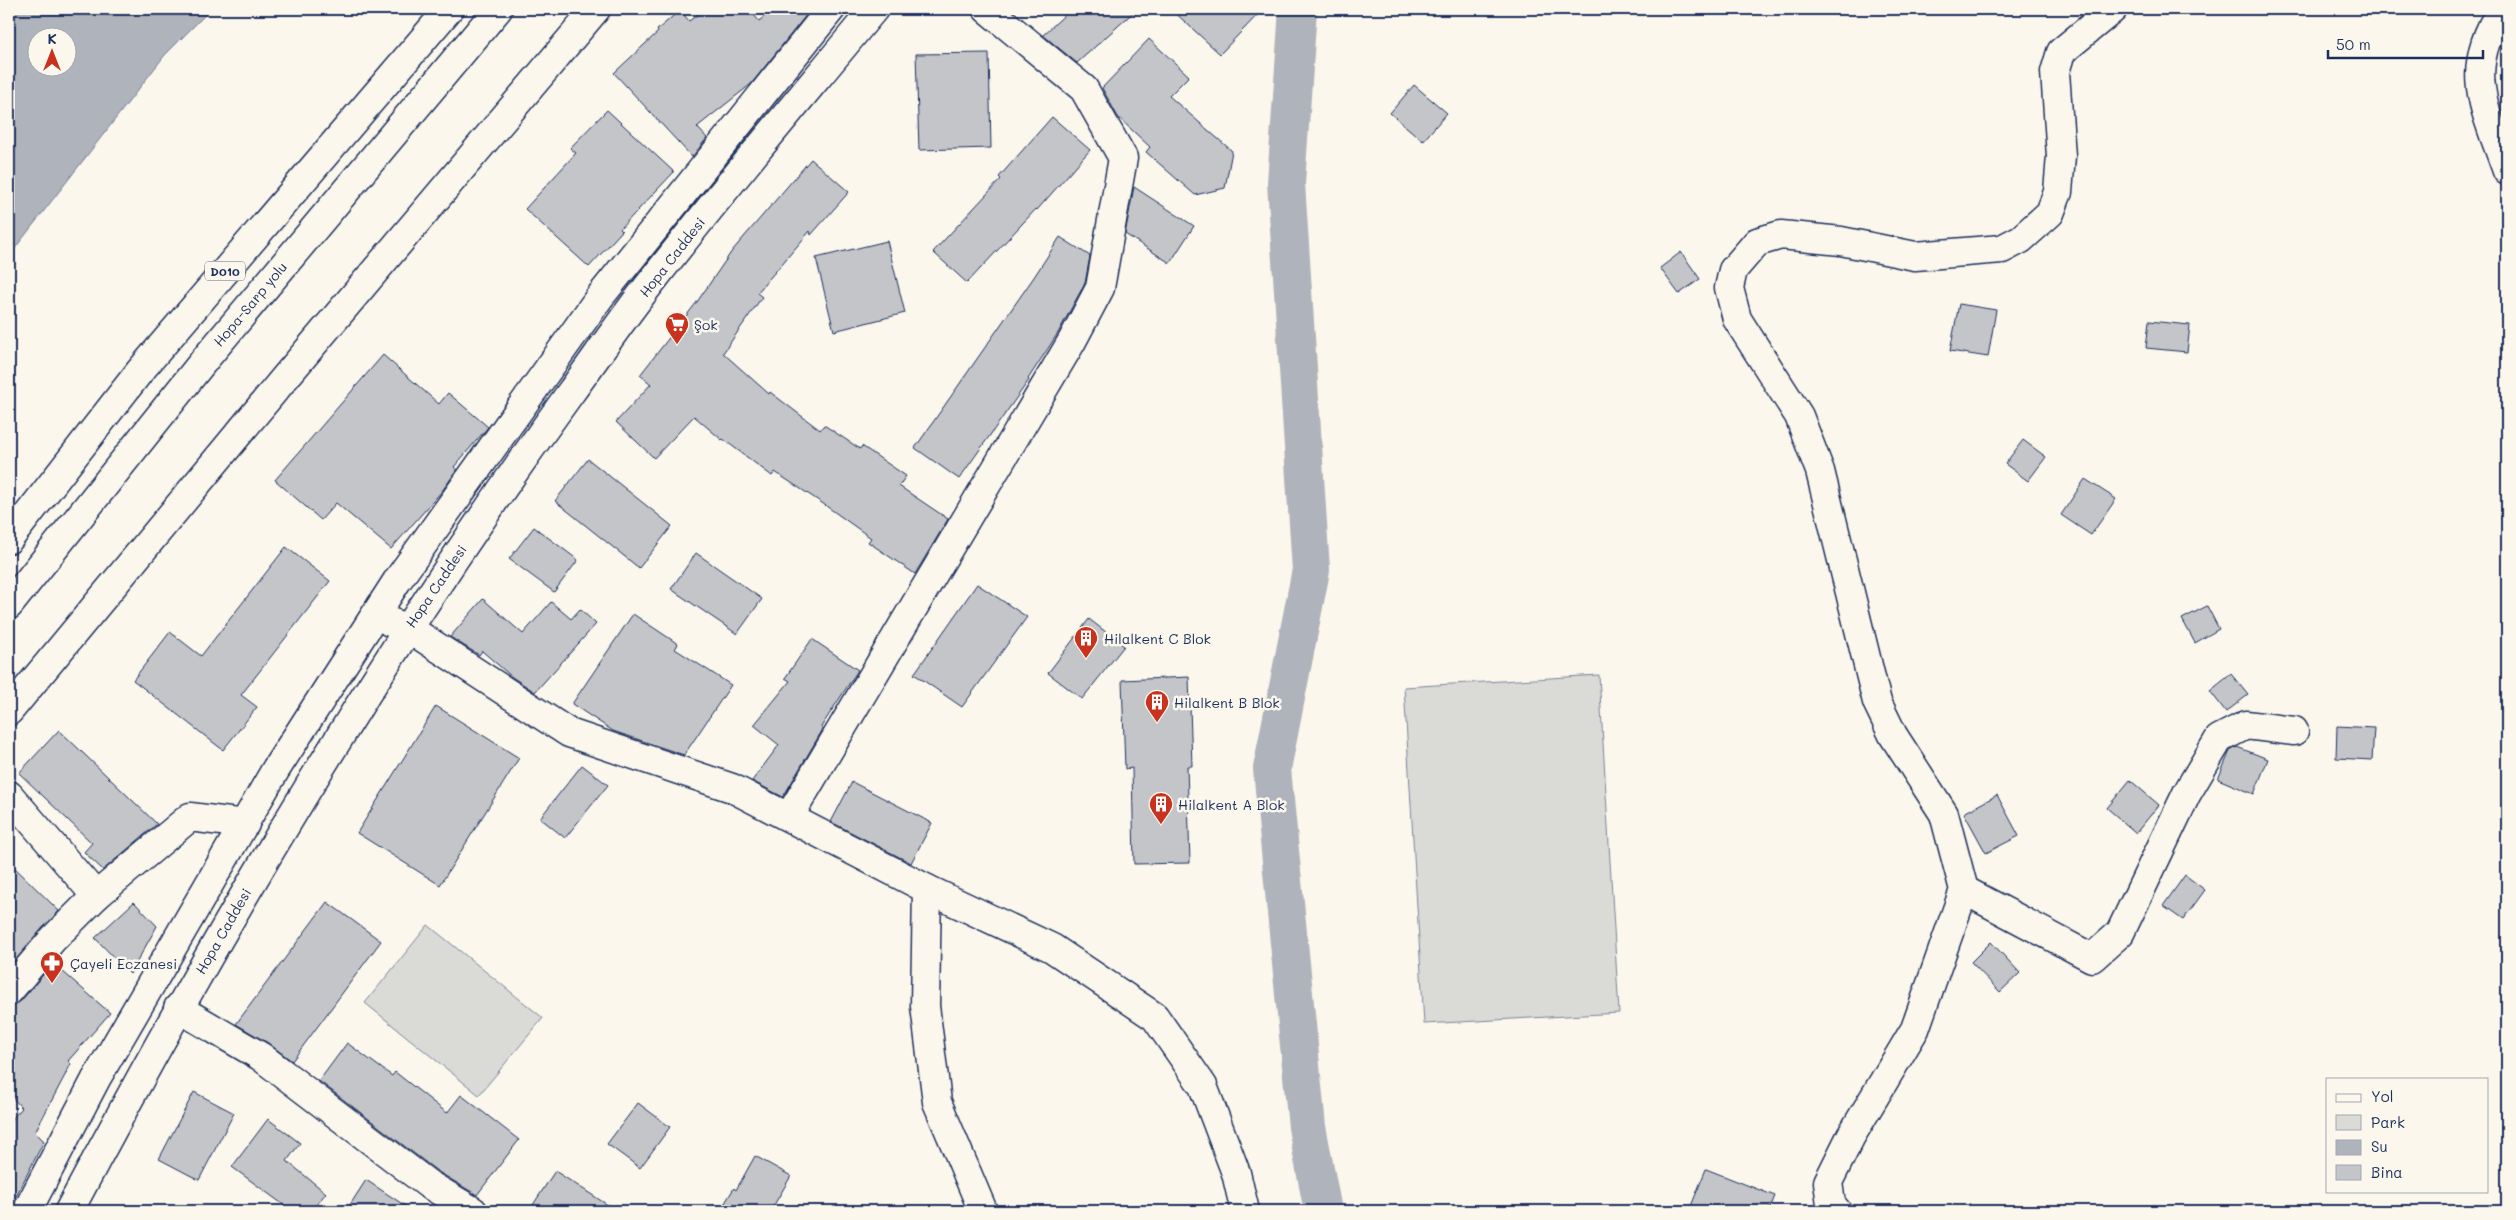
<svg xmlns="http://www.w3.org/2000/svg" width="2516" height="1220" font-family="Mali,sans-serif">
  <rect width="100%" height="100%" fill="#fbf7ec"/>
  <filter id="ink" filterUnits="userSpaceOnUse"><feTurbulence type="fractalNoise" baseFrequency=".02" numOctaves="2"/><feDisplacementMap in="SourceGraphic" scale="10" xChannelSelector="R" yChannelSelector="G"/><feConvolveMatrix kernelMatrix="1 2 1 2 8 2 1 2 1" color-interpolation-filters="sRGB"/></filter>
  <g filter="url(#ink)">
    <g fill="#dadad7" stroke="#7a849a">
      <path d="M1599,675L1619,1013L1424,1024L1404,687Z"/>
      <path d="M428,925L543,1018L479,1095L365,1003Z"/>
    </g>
    <path fill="#afb3bb" stroke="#747e96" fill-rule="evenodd" d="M9,9H211L165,55L9,256ZM38,38H68V68H38Z"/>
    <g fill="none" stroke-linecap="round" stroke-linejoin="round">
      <path stroke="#afb3bb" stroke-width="38" d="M1298,9L1286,183L1311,570L1272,769L1307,1127L1323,1211"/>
    </g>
    <g fill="#c3c5c9" stroke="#1b2f5e">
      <path d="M705,9H749L759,21L773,9H801L807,14L751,84L697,127L707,138L692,157L614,73L658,32L657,30L680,10L689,21Z"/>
      <path d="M1071,9H1137L1077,63L1043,35Z"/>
      <path d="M1171,9H1263L1220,54Z"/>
      <path d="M1149,39L1189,76L1169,96L1232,151L1225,188L1195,195L1146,152L1150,147L1118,117L1102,88Z"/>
      <path d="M989,53L991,148L919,150L916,54Z"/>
      <path d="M1414,85L1447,113L1423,141L1390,113Z"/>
      <path d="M607,110L674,172L620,229L622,231L589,267L525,209L576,153L570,148Z"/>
      <path d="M1052,117L1090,150L1037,210L1036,209L967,283L933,252L1001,179L999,177Z"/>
      <path d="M811,159L849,192L811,235L810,231L757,293L762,297L723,353L769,394L770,392L820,430L824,425L860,449L862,446L906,476L899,486L948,519L915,574L868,542L871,538L822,503L775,472L772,476L723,439L722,440L694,416L654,458L616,422L651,384L640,375L697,302L732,251Z"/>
      <path d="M1134,187L1194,226L1170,263L1125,234Z"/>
      <path d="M1060,237L1090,256L1085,283L1058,333L1028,379L1029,380L959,479L915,448L1034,277Z"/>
      <path d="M887,241L905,313L834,331L816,258Z"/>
      <path d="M1681,252L1700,279L1679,294L1660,268Z"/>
      <path d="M1959,304L1996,310L1988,357L1950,351Z"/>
      <path d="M2149,321L2190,325L2187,352L2146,348Z"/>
      <path d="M383,355L439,404L448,393L488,427L454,467L457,470L442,491L391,549L336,503L321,520L275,480Z"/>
      <path d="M2023,440L2046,457L2028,481L2005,464Z"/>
      <path d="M588,459L672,526L639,568L555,501Z"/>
      <path d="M2085,479L2116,499L2091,535L2061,515Z"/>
      <path d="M534,527L578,560L554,592L509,559Z"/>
      <path d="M286,547L330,581L241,695L257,707L223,750L133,680L170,632L201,656Z"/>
      <path d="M696,553L762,599L737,634L671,589Z"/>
      <path d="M977,584L1027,617L962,707L914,674Z"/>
      <path d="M483,599L523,634L551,602L571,619L580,609L596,624L535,692L512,677L482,651L479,655L450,637Z"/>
      <path d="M2207,606L2219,629L2195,643L2182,619Z"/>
      <path d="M633,614L678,644L675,649L731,685L684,755L613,731L572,704Z"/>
      <path d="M1089,619L1124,646L1082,699L1048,673Z"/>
      <path d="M812,639L858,670L821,727L823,729L783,797L752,781L779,745L754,725L790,681L785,678Z"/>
      <path d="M2231,674L2248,695L2226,712L2210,691Z"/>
      <path d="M1189,677L1192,766H1187L1190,863L1134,864L1132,768L1125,769L1122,680Z"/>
      <path d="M436,706L519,758L440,885L357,833Z"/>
      <path d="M2337,726L2374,728L2372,760L2336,758Z"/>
      <path d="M59,730L157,824L103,870L84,852L92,843L19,773Z"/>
      <path d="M2237,747L2268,759L2254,794L2218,779L2230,751Z"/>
      <path d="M582,765L608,785L565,838L540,818Z"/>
      <path d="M2130,780L2159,805L2136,833L2107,808Z"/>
      <path d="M852,782L932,823L911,863L831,822Z"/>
      <path d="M1997,795L2019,836L1986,853L1964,813Z"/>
      <path d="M9,862L59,911L9,967Z"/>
      <path d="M2185,875L2205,890L2183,920L2163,906Z"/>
      <path d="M134,902L157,926L130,974L95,938Z"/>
      <path d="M327,902L381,941L292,1061L268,1043L236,1024Z"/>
      <path d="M1991,942L2020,973L2000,992L1971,962Z"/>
      <path d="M53,963L110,1013L68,1061L71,1064L35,1132L44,1141L9,1210V1122L22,1108L9,1094V1006L21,1001Z"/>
      <path d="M347,1043L392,1076L395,1072L447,1113L461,1095L519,1140L477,1195L437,1171L319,1081Z"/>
      <path d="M194,1092L234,1113L199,1180L159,1159Z"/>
      <path d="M638,1103L670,1127L640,1168L607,1144Z"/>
      <path d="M268,1119L300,1143L287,1161L326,1193L311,1211H292L232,1167Z"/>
      <path d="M755,1156L791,1176L774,1205L769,1211H720L734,1188L736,1190Z"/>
      <path d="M1706,1169L1775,1196L1769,1211H1689Z"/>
      <path d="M555,1171L617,1211H529Z"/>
      <path d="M366,1180L413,1211H346Z"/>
    </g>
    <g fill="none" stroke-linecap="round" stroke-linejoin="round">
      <g stroke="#1b2f5e" stroke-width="31">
        <g id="minor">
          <path d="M2502,9C2462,71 2485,108 2507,171"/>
          <path d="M9,711L283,380L596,9"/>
          <path d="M9,795L96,896"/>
          <path d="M789,817L1072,341L1100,288L1123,158L1084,89L987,9"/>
          <path d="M927,889L925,1006L937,1102L983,1211"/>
          <path d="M1964,890L2092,958L2120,933L2187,793L2219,739L2246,725L2294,731"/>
          <path d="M9,991L53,939L96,896L190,817L245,824"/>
          <path d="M178,1008L260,1056L428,1184L473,1211"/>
          <path d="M1837,1211L1831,1204L1828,1182L1851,1136L1915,1029L1964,890L1944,814L1893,735L1877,702L1820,471L1799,416L1737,319L1729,288L1733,270L1757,242L1781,235L1841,241L1915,256L2002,249L2021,239L2050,213L2058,192L2061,156L2055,72L2061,52L2113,9"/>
        </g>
      </g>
      <g stroke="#1b2f5e" stroke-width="31">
        <g id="major">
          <path d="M390,622L408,628L569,733L732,788L927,889L1052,948L1155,1017L1203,1086L1236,1173L1245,1211"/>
          <path d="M27,1211L96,1079L276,769L397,581L599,298L831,9"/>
          <path d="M69,1211C219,927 382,652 571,392C598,355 624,316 653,280C724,188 800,99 874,9"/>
        </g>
      </g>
      <g stroke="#1b2f5e" stroke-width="31">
        <g id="highway">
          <path d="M9,539L140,371L449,9"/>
          <path d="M9,605L206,358L498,9"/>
        </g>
      </g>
      <use href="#minor" stroke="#fbf7ec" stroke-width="28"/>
      <use href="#major" stroke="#fbf7ec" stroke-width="28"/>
      <use href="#highway" stroke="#fbf7ec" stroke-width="28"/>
    </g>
  </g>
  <defs>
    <g id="supermarket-pin" transform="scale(1.25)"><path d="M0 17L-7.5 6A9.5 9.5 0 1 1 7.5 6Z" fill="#c8321e" stroke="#fbf7ec"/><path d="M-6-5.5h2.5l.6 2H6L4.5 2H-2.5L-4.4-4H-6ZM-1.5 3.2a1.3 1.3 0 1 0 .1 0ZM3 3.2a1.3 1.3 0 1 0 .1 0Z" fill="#fff"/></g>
    <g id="building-pin" transform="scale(1.25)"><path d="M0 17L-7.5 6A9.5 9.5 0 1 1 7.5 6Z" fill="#c8321e" stroke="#fbf7ec"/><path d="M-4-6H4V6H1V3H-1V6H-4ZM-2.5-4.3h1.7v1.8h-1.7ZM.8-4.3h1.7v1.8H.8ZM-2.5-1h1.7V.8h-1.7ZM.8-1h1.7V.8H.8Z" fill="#fff"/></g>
    <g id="pharmacy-pin" transform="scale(1.25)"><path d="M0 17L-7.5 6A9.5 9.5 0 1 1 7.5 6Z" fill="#c8321e" stroke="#fbf7ec"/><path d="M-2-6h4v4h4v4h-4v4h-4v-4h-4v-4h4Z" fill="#fff"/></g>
  </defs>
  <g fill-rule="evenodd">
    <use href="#supermarket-pin" x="677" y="324"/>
    <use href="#building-pin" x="1086" y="638"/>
    <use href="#building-pin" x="1157" y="702"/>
    <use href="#building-pin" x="1161" y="804"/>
    <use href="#pharmacy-pin" x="52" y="963"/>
  </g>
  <g text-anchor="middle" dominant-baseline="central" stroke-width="5" stroke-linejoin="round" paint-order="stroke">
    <rect fill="#fbf7ec" stroke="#5e6b89" stroke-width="1" x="205" y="261.5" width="40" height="19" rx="4"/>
    <g font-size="12" font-weight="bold" fill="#1b2f5e">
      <text x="225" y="271">D010</text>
    </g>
    <g font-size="14" fill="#1b2f5e" stroke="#fbf7ec">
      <text transform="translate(672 257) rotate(-52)">Hopa Caddesi</text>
      <text transform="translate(250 304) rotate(-50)">Hopa-Sarp yolu</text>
      <text transform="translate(436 586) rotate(-56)">Hopa Caddesi</text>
      <text transform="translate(223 931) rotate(-60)">Hopa Caddesi</text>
    </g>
    <g font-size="14" fill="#1b2f5e" stroke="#fbf7ec" text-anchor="start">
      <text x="694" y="324">Şok</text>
      <text x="1104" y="638">Hilalkent C Blok</text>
      <text x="1174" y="702">Hilalkent B Blok</text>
      <text x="1178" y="804">Hilalkent A Blok</text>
      <text x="70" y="963">Çayeli Eczanesi</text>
    </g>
  </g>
  <rect width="2516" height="1220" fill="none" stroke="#fbf7ec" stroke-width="30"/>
  <rect x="15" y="15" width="2486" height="1190" fill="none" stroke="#1b2f5e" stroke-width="2" filter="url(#ink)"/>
  <rect x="2326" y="1078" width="162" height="115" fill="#fbf7ec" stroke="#a1a7b3"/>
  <rect x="2336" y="1094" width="25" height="8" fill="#fbf7ec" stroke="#a1a7b3"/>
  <text x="2371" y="1102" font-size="15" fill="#1b2f5e">Yol</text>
  <rect x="2336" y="1115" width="25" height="15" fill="#dadad7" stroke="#a1a7b3"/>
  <text x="2371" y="1128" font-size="15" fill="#1b2f5e">Park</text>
  <rect x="2336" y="1140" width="25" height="15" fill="#afb3bb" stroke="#a1a7b3"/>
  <text x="2371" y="1152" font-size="15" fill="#1b2f5e">Su</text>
  <rect x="2336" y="1165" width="25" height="15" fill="#c3c5c9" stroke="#a1a7b3"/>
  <text x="2371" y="1178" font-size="15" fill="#1b2f5e">Bina</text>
  <g transform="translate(52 52)"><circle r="24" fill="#fbf7ec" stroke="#a1a7b3"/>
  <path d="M0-4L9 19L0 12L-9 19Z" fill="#c8321e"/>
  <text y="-8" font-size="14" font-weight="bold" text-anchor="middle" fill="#1b2f5e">K</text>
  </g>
  <path d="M2328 50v8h155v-8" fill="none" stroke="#1b2f5e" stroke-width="2.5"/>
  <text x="2336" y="50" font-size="15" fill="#1b2f5e" stroke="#fbf7ec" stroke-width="4" paint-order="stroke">50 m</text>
</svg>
